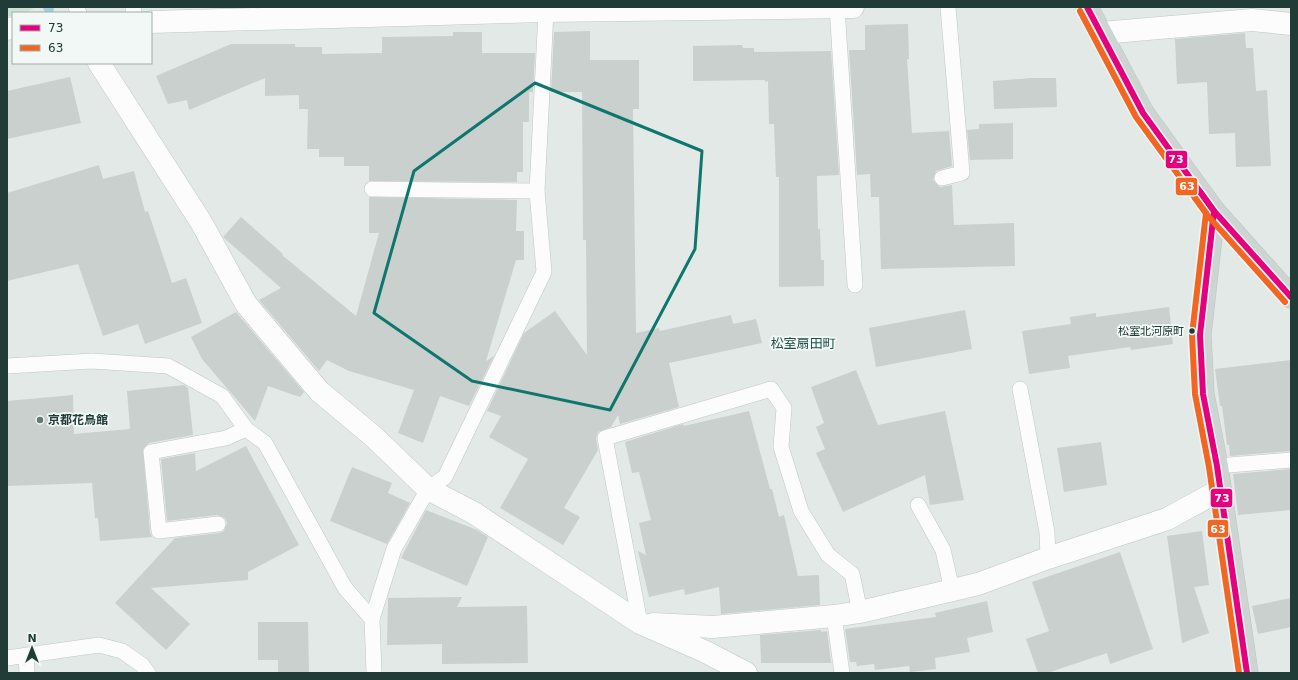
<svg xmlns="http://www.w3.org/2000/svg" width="1298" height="680" font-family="'DejaVu Sans','Noto Sans JP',sans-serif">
  <rect width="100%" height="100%" fill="#e3e9e7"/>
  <path fill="#cce2d5" d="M7,7H32L33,9L25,13H13V16H7Z"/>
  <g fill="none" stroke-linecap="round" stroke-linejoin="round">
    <path stroke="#a3ccd8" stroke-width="10" d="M48,7L49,9"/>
  </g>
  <g fill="#cad0ce">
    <path d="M908,24L909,59H907L912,133L949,131L952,166L936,171L933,180L940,187L952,185L954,225L1014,223L1015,266L881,269L879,197H871L870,174L857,175L849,50H865V25Z"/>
    <path d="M590,31V60H639V109H633L636,333L659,328L660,331L731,315L733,324L756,319L762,343L669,363L679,407L620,424L618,415L611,427L598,432L596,439L598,450L564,508L580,517L563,545L500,508L528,459L489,437L501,416L487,411L524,333L555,311L587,355L586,240H583L582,92H551L554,32Z"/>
    <path d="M453,32H482V53H535L533,92H529V122H523V172H517V182L369,181V166H344V157H319V149H307L308,109H299V95L265,96V78L189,110L187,100L168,104L156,76L231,44H295V47H322V54L382,53V37L453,36Z"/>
    <path d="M1245,33L1246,48H1253L1256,91L1267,90L1271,166L1236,167L1235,133L1209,134L1207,82L1177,84L1175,39Z"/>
    <path d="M742,45L743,48H754V52L831,51L839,175L817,176L818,229H820L821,260H824V286L779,287V177H776L774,124H769L768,81L765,82V80L693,81V46Z"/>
    <path d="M70,77L81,123L7,139V91Z"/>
    <path d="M1032,78H1056L1057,107L994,109L993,81Z"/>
    <path d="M1013,123V159L970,160L967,130L979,129V124Z"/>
    <path d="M99,165L103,179L134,171L145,212L148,211L172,283L186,278L202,323L145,344L138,324L103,336L78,264L7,281V193Z"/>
    <path d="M369,197L517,200L516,231H524V260H516L486,361L494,356L469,406L440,396L423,443L398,433L414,390L349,371L327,360L319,371L259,300L281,288L223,237L241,217L283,254L282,255L356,316L379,233H369Z"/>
    <path d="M1169,307L1173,344L1131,350L1130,347L1068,356L1070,368L1029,374L1022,331L1071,324L1070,317L1096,313V317Z"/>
    <path d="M965,310L972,349L876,367L869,328Z"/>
    <path d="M236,312L304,392L300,397L268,386L255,421L202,359L191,337Z"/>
    <path d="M1291,360V451L1230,456L1229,445H1227L1222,406H1220L1215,369Z"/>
    <path d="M856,370L878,425L945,411L964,500L930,505L925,475L843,512L816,453L825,449L816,427L824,423L811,387Z"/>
    <path d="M184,385L188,388L193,435L149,443L143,449L150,532L152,537L100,541L98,518H95L92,483L7,486V401L73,395L74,434L130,429L127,391Z"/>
    <path d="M749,411L770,489H772L779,517L784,515L798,576L819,575L820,605L721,614L719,587L685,595L684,589L649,597L638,551L646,555L639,523L651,520L639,472L632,473L625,442L683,424L684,426Z"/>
    <path d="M1101,442L1107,485L1064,492L1057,448Z"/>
    <path d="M246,446L299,545L248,572V580L151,588L190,624L166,650L115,603L175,538L219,533L224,531L227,523L225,518L217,515L167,521L161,459L195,453L196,471Z"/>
    <path d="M352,467L392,483L388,493L410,503L387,544L330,521Z"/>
    <path d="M1291,469V510L1238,515L1233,474Z"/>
    <path d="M426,510L477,530L488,537L467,586L401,558Z"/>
    <path d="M1202,531L1209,585L1194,587L1209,633L1182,643L1167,536Z"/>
    <path d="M1120,552L1153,649L1110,664L1107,653L1047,673H1038L1026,639L1049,631L1032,582Z"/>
    <path d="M462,597L457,607L527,606L528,663L442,664V644L387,645L388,598Z"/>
    <path d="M1291,598V627L1258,634L1252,606Z"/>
    <path d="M987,601L993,632L967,638L970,652L935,658L936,669L910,672L909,666L875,670L874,664L857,666L856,662H850L845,629L936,617L935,613Z"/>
    <path d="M258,622H308L309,673H278V660H258Z"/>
    <path d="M821,630V632L827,631L831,663H761L760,635Z"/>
  </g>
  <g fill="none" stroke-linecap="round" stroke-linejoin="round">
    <g stroke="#c0c6c4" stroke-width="16">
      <g id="service">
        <path d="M76,7L79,13"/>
        <path d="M133,7L134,13"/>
        <path d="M837,7L855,285"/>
        <path d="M942,178L962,173L948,7"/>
        <path d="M372,189L537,191"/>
        <path d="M7,366L92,361L168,366L222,396L246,429L265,443L345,588L372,619L374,673"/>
        <path d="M1020,389L1047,532L1048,558"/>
        <path d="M1217,466L1291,460"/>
        <path d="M918,505L943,550L952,590"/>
        <path d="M218,524L159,531L151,452L226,438L246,429"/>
        <path d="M834,616L842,673"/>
        <path d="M372,619L394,549L428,489L445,477L544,272L537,191L546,11"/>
        <path d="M640,623L605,438L771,389L784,408L781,447L801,511L828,555L852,574L860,612"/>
        <path d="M26,656L27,673"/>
        <path d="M7,658L99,645L122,651L142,665L148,673"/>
      </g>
    </g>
    <g stroke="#c0c6c4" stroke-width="23">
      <g id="minor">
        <path d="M151,22L546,11L853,7"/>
        <path d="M7,29L13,28"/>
        <path d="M1101,33L1252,20L1291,24"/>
        <path d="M99,63L201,222L246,304L319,391L374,437L428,489L474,513L640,623L706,652L746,673"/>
        <path d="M653,624L713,627L834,616L860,612L978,584L1048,558L1167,519L1220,490"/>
      </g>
    </g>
    <g stroke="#bcc5c3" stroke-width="23">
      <g id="primary">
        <path d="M1087,7L1143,113L1214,211L1291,297"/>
        <path d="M1214,211L1200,335L1203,394L1217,466L1247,673"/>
      </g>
    </g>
    <use href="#service" stroke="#fbfcfb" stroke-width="15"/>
    <use href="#minor" stroke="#fbfcfb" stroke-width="22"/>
    <use href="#primary" stroke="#cdd5d3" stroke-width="22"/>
    <g stroke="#f1f8f5" stroke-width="9">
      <g id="bus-1">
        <path d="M1087,7L1143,113L1214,211L1200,335L1203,394L1217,466L1247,673"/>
        <path d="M1201,193L1214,211L1291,297"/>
      </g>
    </g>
    <g stroke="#f1f8f5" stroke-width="9">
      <g id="bus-2">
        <path d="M1080,11L1136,117L1206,213L1192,335L1195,394L1209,467L1239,673"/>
        <path d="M1195,198L1208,216L1285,302"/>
      </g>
    </g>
    <use href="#bus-1" stroke="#e5007d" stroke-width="6"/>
    <use href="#bus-2" stroke="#f26522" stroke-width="6"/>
  </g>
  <path fill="none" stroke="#0f766e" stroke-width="3" stroke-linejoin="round" d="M535,83L702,151L695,249L610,410L472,381L374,313L414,171Z"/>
  <circle fill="#213c37" stroke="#f1f8f5" stroke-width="1.5" cx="1192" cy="331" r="3.5"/>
  <circle fill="#657975" stroke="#f1f8f5" stroke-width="1.5" cx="40" cy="420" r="4"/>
  <g text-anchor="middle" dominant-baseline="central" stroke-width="3.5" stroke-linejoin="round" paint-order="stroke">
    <g font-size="11" fill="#213c37" stroke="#f1f8f5" text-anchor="end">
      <text x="1184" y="331">松室北河原町</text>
    </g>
    <g font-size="12" font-weight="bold" fill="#213c37" stroke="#f1f8f5" text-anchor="start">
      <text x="48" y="420">京都花鳥館</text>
    </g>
    <g font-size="13" fill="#1d4e47" stroke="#f1f8f5">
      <text x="803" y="343">松室扇田町</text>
    </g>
  </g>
  <g stroke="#f1f8f5" stroke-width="1.5">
    <rect x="1165" y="150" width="23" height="19" rx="4" fill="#e5007d"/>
    <rect x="1175" y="177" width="23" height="19" rx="4" fill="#f26522"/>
    <rect x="1210" y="488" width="23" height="20" rx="4" fill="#e5007d"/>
    <rect x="1207" y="519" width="22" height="19" rx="4" fill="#f26522"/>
  </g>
  <g font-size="11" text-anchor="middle" font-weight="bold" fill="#fff">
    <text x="1176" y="163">73</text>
    <text x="1187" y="190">63</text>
    <text x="1222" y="502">73</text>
    <text x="1218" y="533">63</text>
  </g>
  <rect width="1298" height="680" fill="none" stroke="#213c37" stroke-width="16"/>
  <rect x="12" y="12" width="140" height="52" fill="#f1f8f5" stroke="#9eada9"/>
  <rect x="20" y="25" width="20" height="6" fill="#e5007d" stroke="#9eada9"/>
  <text x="48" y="32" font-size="12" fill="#213c37">73</text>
  <rect x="20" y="45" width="20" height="6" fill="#f26522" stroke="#9eada9"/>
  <text x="48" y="52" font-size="12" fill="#213c37">63</text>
  <g transform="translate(32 648)" stroke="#f1f8f5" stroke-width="3" paint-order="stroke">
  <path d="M0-3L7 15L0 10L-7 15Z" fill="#213c37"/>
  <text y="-6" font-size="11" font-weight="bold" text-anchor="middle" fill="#213c37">N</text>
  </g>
</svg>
